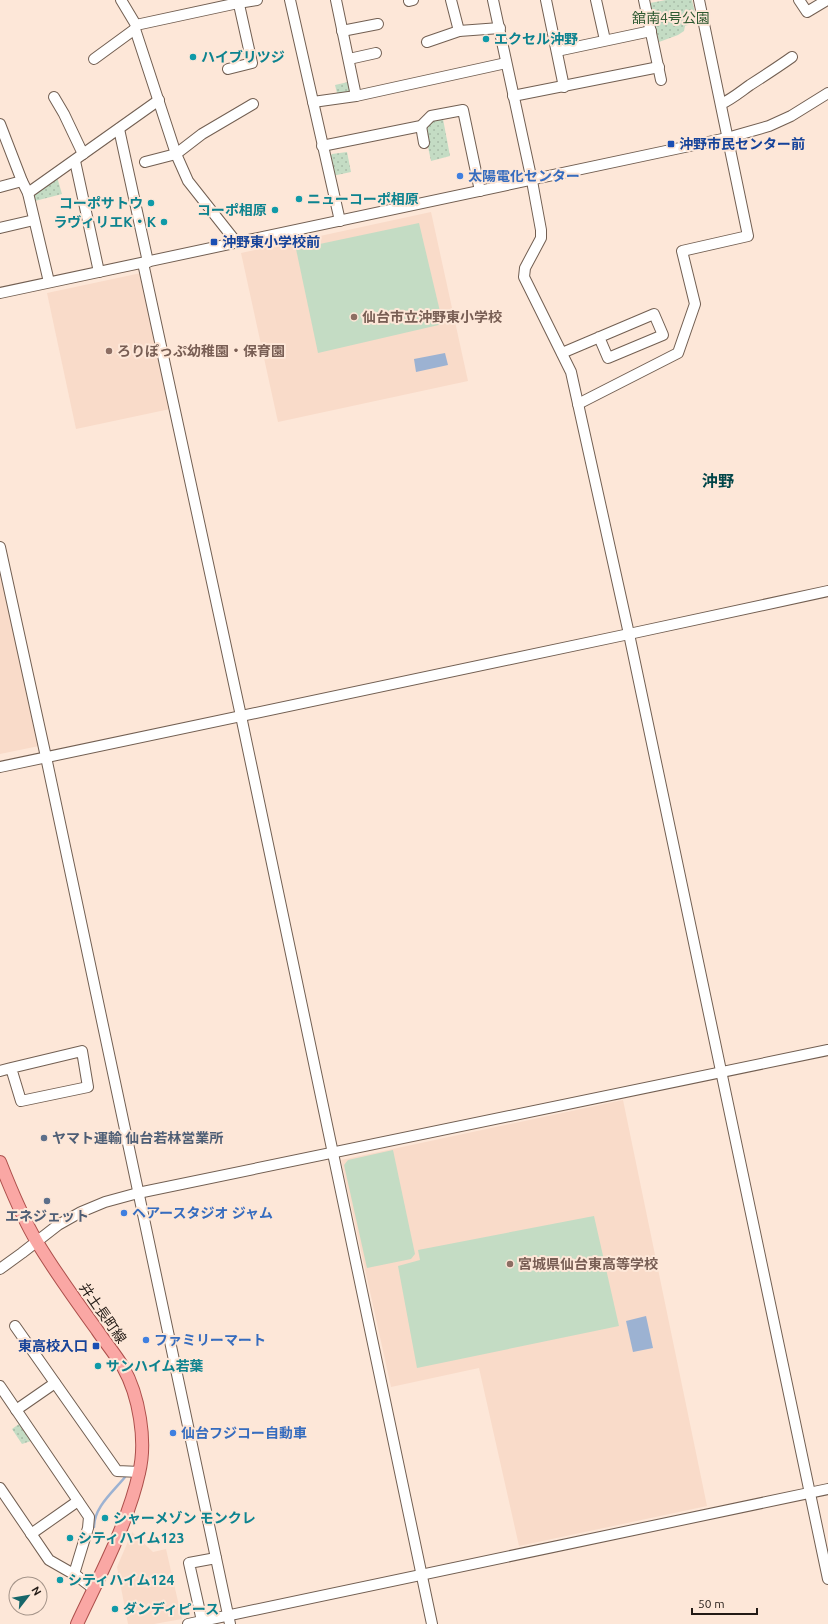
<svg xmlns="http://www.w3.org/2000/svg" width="828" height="1624" font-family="Ubuntu,'Noto Sans JP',sans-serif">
  <defs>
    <pattern id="park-dots" width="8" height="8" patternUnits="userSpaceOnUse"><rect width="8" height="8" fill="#c4dcc4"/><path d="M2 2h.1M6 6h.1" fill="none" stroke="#a8bca8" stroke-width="1.8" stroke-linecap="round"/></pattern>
  </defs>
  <rect width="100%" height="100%" fill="#fde7d8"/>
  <g fill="#f9dbc9">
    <path d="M431,212L468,381L278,422L241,253Z"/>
    <path d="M141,273L170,409L76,429L47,293Z"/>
    <path d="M0,560L39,746L0,754Z"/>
    <path d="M623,1100L707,1506L519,1546L479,1368L391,1387L341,1160Z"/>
    <path d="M132,1532L153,1552L166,1549L182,1619L154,1624H128L117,1567Z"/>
  </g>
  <g fill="#c4dcc4">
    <path d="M419,223L443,324L318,353L296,249Z"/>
    <path d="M393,1150L415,1254L411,1259L367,1268L344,1165L348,1160Z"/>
    <path d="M594,1216L619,1326L417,1368L398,1266L420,1260L418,1250Z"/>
  </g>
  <g fill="url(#park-dots)">
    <path d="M666,0H692L697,22L685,26L684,31L678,35L659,42L650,3Z"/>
    <path d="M348,82L351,93L338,97L335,85Z"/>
    <path d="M443,119L450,156L431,161L424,128L432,120Z"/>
    <path d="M347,152L351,172L332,176L328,159L332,154Z"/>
    <path d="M57,177L62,194L35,201L33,196Z"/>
    <path d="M19,1424L31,1441L22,1444L12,1429Z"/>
  </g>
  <g fill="#9cb2d2">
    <path d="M445,353L448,365L416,372L414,359Z"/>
    <path d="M646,1316L653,1348L633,1352L626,1321Z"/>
  </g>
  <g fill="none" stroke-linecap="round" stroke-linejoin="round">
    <path stroke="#9cb2d2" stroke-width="2.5" d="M94,1527C94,1507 113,1492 125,1477"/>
    <g stroke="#725f52" stroke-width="12">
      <g id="minor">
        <path d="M121,0L136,25L135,29L176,154L188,181L237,243"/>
        <path d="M290,0L340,221"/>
        <path d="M336,0L356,96"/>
        <path d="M451,0L459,31"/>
        <path d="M493,0L532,181L541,230V238L525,268L524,277L571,372L629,634L828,1579"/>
        <path d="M546,0L564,87"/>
        <path d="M596,0L605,40"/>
        <path d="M644,0L661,80"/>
        <path d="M799,0L807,12L827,0"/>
        <path d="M409,1L413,0"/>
        <path d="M136,25L238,3L257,0"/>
        <path d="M342,31L378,24"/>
        <path d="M427,42L459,31L500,28"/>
        <path d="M557,51L651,31"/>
        <path d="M94,59L135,29"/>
        <path d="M349,59L376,53"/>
        <path d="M228,69L252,63L238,0"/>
        <path d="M513,96L659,67"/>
        <path d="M54,97L64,114L83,154"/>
        <path d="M313,102L356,96L506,63"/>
        <path d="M721,104C732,99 740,92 750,85C764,76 778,67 792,57"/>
        <path d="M0,124L22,181L28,193L49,282"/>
        <path d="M421,126L424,143"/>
        <path d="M119,129L148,262"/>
        <path d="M322,146L421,126L431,116L463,110L480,191"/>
        <path d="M75,161L99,272"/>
        <path d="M145,162L176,154L202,134L253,104"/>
        <path d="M0,187L22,181"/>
        <path d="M28,193L159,100"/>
        <path d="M0,228L34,220"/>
        <path d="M143,263L241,716L432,1624"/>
        <path d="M0,293L727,138L769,126L791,116L828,93"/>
        <path d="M562,353L654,314L663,335L608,358L599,337"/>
        <path d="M578,404L678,353L695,304L682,251L748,236L699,0"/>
        <path d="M0,547L46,757L230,1624"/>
        <path d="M0,767L629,634L828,591"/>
        <path d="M0,1071L11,1068L82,1051L88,1087L21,1101L11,1068"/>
        <path d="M0,1269L22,1253L58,1225L81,1212L105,1202L138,1193L828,1050"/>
        <path d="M15,1326L117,1471L140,1472"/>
        <path d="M0,1386L89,1517L88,1528L74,1574"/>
        <path d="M16,1410L55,1383"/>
        <path d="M0,1488L49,1560L77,1576L94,1589"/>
        <path d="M31,1534L78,1501"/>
        <path d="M202,1621L189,1563L216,1558"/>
        <path d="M188,1624L828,1489"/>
      </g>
    </g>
    <g stroke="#ac4f4b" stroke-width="14">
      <path id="major" d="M0,1162C11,1190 22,1217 37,1242C55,1272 76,1301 97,1330C105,1342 115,1354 123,1367C139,1395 147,1441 139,1473C128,1523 99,1577 77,1624"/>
    </g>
    <use href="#minor" stroke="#fff" stroke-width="10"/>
    <use href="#major" stroke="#faa7a4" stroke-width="12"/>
  </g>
  <g fill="#0f9aa8" stroke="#fde7d8" stroke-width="1.5">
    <circle cx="486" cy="39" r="4"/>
    <circle cx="193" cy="57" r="4"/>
    <circle cx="299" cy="199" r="4"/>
    <circle cx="151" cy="203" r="4"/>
    <circle cx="275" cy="210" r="4"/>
    <circle cx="164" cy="222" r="4"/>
    <circle cx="98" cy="1366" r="4"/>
    <circle cx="105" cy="1518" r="4"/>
    <circle cx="70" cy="1538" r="4"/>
    <circle cx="60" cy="1580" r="4"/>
    <circle cx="115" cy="1609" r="4"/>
  </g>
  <g fill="#1a4fb4" stroke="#fde7d8" stroke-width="1.5">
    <rect x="667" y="140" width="8" height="8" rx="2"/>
    <rect x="210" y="238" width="8" height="8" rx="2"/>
    <rect x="92" y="1342" width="8" height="8" rx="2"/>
  </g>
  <g fill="#3f7fe0" stroke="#fde7d8" stroke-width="1.5">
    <circle cx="460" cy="176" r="4"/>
    <circle cx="124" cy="1213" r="4"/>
    <circle cx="146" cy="1340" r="4"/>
    <circle cx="173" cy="1433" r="4"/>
  </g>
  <g fill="#8d6e63" stroke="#fde7d8" stroke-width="1.5">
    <circle cx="354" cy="317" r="4"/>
    <circle cx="109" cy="351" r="4"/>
    <circle cx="510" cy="1264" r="4"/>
  </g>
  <g fill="#5c6f8a" stroke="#fde7d8" stroke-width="1.5">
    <circle cx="44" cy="1138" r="4"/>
    <circle cx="47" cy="1201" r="4"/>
  </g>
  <g text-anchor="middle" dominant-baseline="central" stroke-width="4" stroke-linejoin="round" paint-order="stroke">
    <g font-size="14" fill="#2e5931" stroke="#fde7d8">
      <text x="671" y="18">舘南4号公園</text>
    </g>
    <g font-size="14" font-weight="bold" fill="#0d838f" stroke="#fde7d8" text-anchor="start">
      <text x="494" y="39">エクセル沖野</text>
      <text x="201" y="57">ハイブリツジ</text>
      <text x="307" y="199">ニューコーポ相原</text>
      <text x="143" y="203" text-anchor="end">コーポサトウ</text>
      <text x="267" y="210" text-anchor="end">コーポ相原</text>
      <text x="156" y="222" text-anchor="end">ラヴィリエK・K</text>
      <text x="106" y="1366">サンハイム若葉</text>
      <text x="113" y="1518">シャーメゾン モンクレ</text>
      <text x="78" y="1538">シティハイム123</text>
      <text x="68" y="1580">シティハイム124</text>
      <text x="123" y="1609">ダンディピース</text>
    </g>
    <g font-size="14" font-weight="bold" fill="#164399" stroke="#fde7d8" text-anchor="start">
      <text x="679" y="144">沖野市民センター前</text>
      <text x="222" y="242">沖野東小学校前</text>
      <text x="88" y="1346" text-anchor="end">東高校入口</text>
    </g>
    <g font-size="14" font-weight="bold" fill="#366cbe" stroke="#fde7d8" text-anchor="start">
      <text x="468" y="176">太陽電化センター</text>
      <text x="132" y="1213">ヘアースタジオ ジャム</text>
      <text x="154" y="1340">ファミリーマート</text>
      <text x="181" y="1433">仙台フジコー自動車</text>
    </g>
    <g font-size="14" font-weight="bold" fill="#785e54" stroke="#fde7d8" text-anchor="start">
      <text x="362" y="317">仙台市立沖野東小学校</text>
      <text x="117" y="351">ろりぽっぷ幼稚園・保育園</text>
      <text x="518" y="1264">宮城県仙台東高等学校</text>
    </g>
    <g font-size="14" font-weight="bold" fill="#4e5e75" stroke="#fde7d8" text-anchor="start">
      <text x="52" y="1138">ヤマト運輸 仙台若林営業所</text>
      <text x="47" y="1216" text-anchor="middle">エネジェット</text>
    </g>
    <g font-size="14" fill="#221a15" stroke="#fde7d8">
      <text transform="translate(103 1313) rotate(55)">井土長町線</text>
    </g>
    <g font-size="16" font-weight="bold" fill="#014548" stroke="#fde7d8">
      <text x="718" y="481">沖野</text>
    </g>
  </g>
  <g transform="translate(28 1596) rotate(59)"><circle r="19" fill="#fde7d8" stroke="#a5958a"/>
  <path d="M0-3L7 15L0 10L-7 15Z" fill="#176669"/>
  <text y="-6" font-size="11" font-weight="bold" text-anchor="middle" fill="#221a15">N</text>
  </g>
  <path d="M692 1608v6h65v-6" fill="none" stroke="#221a15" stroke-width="2"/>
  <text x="698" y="1608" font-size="12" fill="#221a15" stroke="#fde7d8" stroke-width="3" paint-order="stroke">50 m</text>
</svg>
